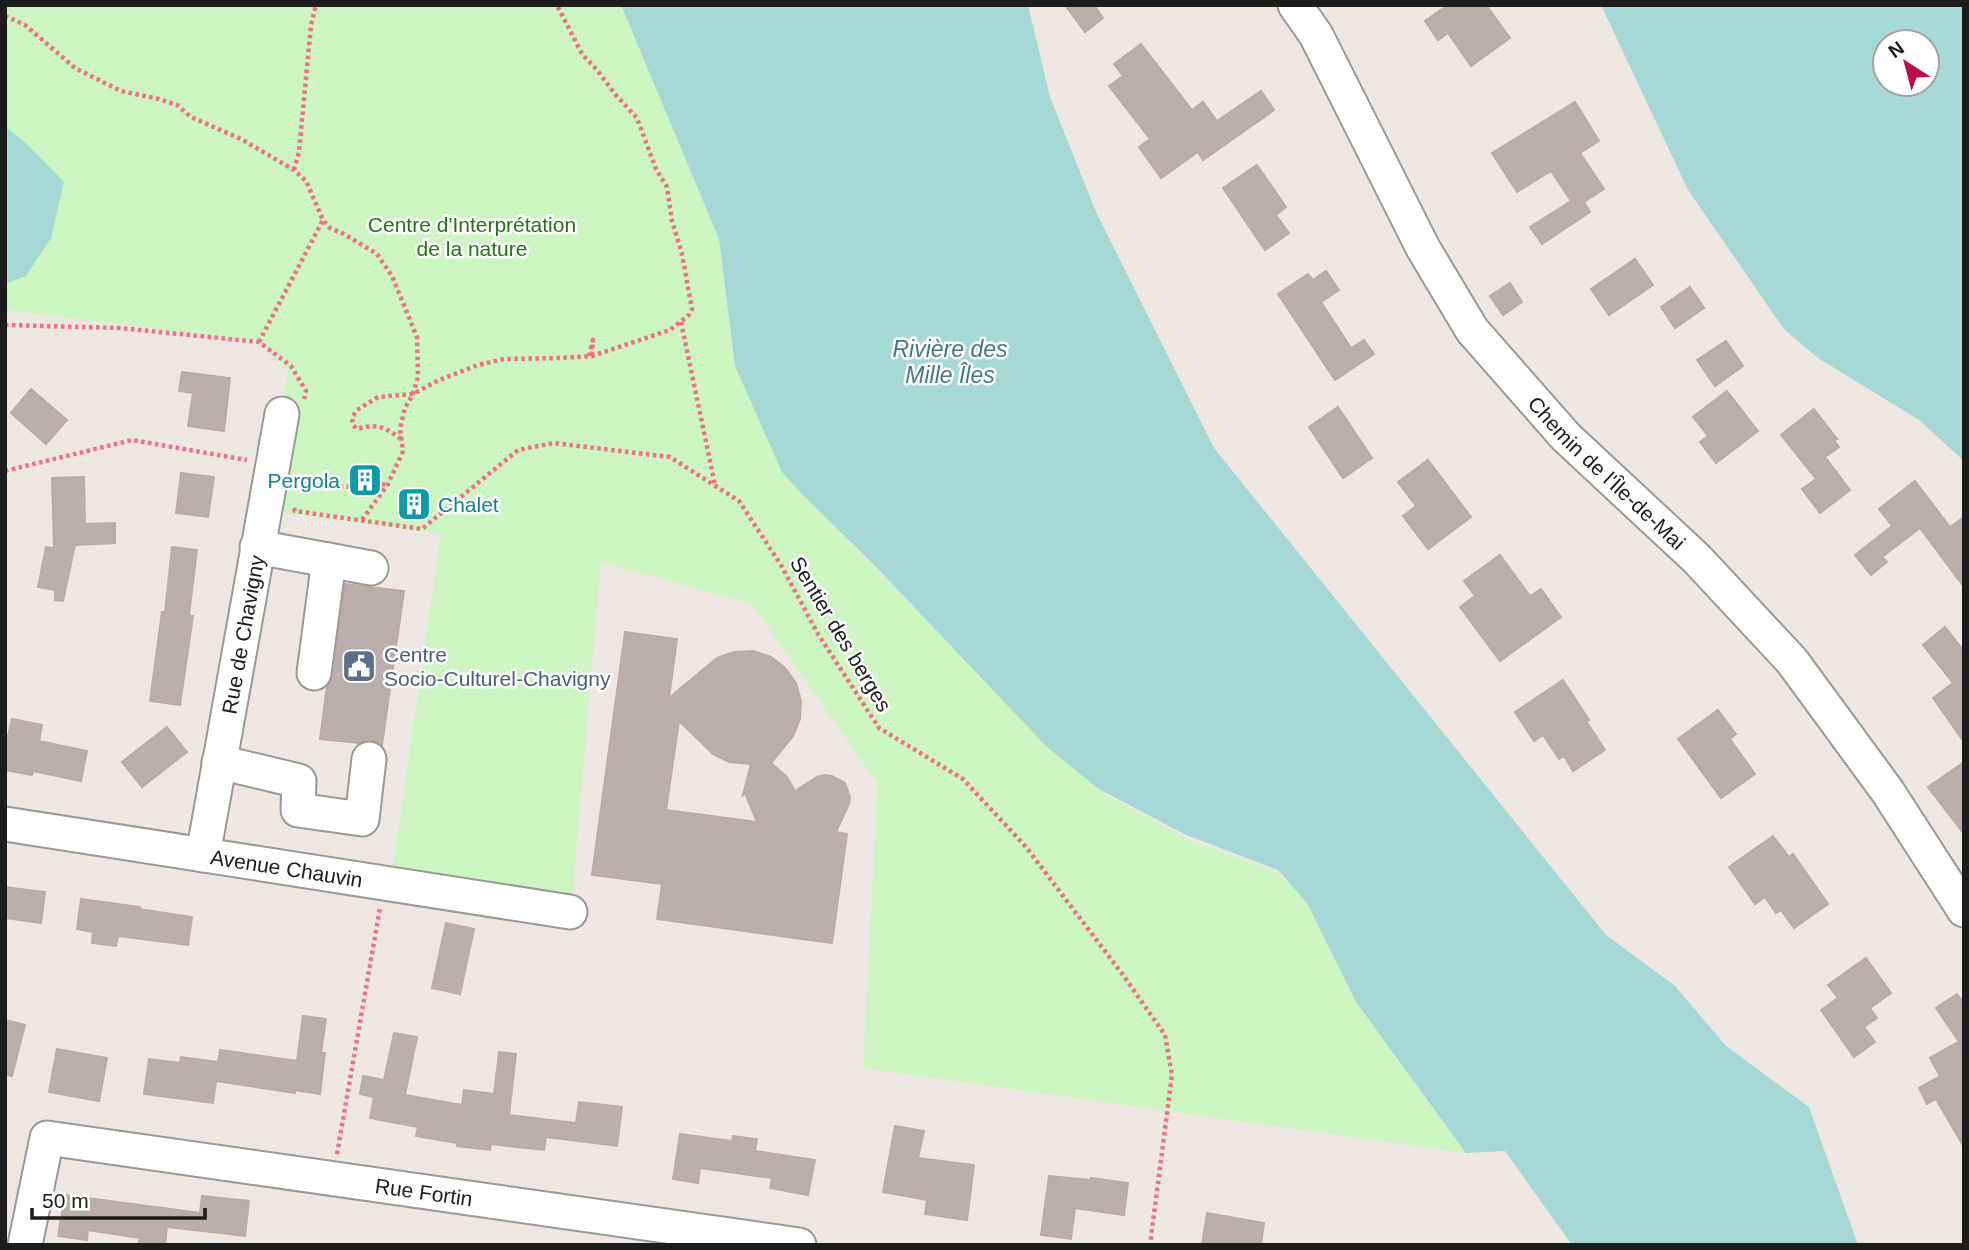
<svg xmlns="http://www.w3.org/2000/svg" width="1969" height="1250" font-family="Helvetica,sans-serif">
  <rect width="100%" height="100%" fill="#ede6e3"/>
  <path fill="#ccf5c2" d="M5,5H621L719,239L735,366L800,492L1052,747L1107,795L1193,842L1278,872L1307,903L1356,1002L1466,1153L863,1068L878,784L752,604L601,562L571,910L391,882L441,534L269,511L288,370L259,342L5,310Z"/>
  <g fill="#a6d8d5" fill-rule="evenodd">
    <path d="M621,5H1028L1050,97L1096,212L1214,448L1606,935L1675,986L1726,1046L1809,1107L1858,1245H1572L1505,1151L1466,1153L1356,1002L1307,903L1278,870L1184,834L1099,789L1047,747L877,568L800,492L782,472L735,366L719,239Z"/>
    <path d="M1601,5H1964V461L1919,420L1818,358L1784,329L1688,190ZM1885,42H1927V84H1885Z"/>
    <path d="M5,126L27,144L64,182L51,238L26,276L5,284Z"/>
  </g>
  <g fill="#b9aeac" stroke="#bdaaa6" stroke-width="2" fill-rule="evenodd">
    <path d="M1065,5H1094L1103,18L1085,32Z"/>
    <path d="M1448,5H1486L1510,38L1471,66L1448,33L1438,40L1425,21Z"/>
    <path d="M1141,44L1192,110L1203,102L1217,121L1261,91L1274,110L1203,160L1198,152L1161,178L1139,147L1150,139L1109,86L1123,76L1114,64Z"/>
    <path d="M1575,102L1599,141L1580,153L1604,189L1584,202L1590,212L1542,244L1530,227L1571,201L1551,171L1517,192L1492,153Z"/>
    <path d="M1257,165L1286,207L1276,215L1289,233L1265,250L1223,188Z"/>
    <path d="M1635,259L1653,285L1609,315L1591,289Z"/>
    <path d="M1326,271L1339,290L1321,302L1351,348L1364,340L1374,354L1335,380L1278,294L1308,274L1313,280Z"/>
    <path d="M1510,283L1522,302L1503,315L1490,296Z"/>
    <path d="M1690,287L1704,308L1675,328L1661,307Z"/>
    <path d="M1726,341L1743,366L1715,386L1697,360Z"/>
    <path d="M182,372L230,378L224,431L188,426L193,393L179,391Z"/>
    <path d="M31,389L67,420L46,444L11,413Z"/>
    <path d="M1727,391L1758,431L1716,463L1700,442L1708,436L1693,417Z"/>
    <path d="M1338,407L1372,458L1343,478L1309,427Z"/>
    <path d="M1814,409L1837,439L1834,441L1839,447L1825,457L1850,490L1820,513L1802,489L1816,479L1781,435Z"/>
    <path d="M1428,460L1471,517L1428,549L1403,516L1416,506L1398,482Z"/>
    <path d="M181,473L214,477L208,517L176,513Z"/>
    <path d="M84,477L85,524L115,523V543L75,545L63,601L55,600V590L38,587L46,547L54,548L52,478Z"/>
    <path d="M1915,481L1950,527L1964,517V587L1920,528L1882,557L1887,562L1871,575L1855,555L1892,526L1879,509Z"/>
    <path d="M405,494L425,497L422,515L402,512Z"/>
    <path d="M172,547L197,550L189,615L193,616L180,705L150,701L162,612H165Z"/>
    <path d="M1500,555L1530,596L1541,589L1561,617L1500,661L1460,607L1475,596L1464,581Z"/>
    <path d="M345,584L404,591L382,745L371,740L360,743L320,739L327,686L333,676Z"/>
    <path d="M1945,627L1964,651V742L1933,698L1953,683L1923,645Z"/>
    <path d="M625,632L677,639L669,698L717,658L734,652L753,651L771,657L785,668L796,683L801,701L800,719L793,736L771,763L786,776L795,791L817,777L825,775L832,776L845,783L850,797L849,804L836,832L847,834L832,943L657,919L662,884L592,875ZM679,721L713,754L729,762L751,764L743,795L745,793L757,822L666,810Z"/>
    <path d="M1563,680L1589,720L1586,721L1605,750L1573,771L1564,756L1559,759L1543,735L1534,741L1515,712Z"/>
    <path d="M1718,710L1736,734L1730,739L1755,774L1721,798L1678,739Z"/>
    <path d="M12,719L42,725L39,741L87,751L81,781L33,771L32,775L5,770V739L7,740Z"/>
    <path d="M167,727L187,752L142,787L122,762Z"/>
    <path d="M1964,762V834L1928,787Z"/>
    <path d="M1773,836L1789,857L1793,854L1828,904L1794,928L1781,910L1776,913L1765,897L1755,904L1729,867Z"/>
    <path d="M5,887L45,892L41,923L5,918Z"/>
    <path d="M81,899L140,907L139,909L192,917L188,945L118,936L116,946L92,943L93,932L77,929Z"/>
    <path d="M446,923L474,929L460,994L432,988Z"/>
    <path d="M1866,958L1891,993L1870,1008L1877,1018L1864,1027L1875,1042L1854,1057L1821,1010L1838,998L1828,985Z"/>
    <path d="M1957,994L1964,1003V1049L1936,1008Z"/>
    <path d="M303,1016L326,1019L321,1053H325L320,1094L295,1090V1093L216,1081L213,1103L144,1094L149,1059L180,1063L181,1057L218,1062L220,1050L297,1061Z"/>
    <path d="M5,1020L25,1025L12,1076L5,1075Z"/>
    <path d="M394,1033L417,1037L405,1095L462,1105L464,1090L494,1094L499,1052L516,1054L509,1115L576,1123L579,1102L622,1107L617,1146L546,1137L544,1150L491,1144L490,1150L457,1146V1143L416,1136L418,1127L370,1118L374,1097L360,1094L363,1076L384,1080Z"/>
    <path d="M1958,1042L1964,1052V1147L1936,1099L1927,1104L1919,1088L1940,1076L1930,1058Z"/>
    <path d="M57,1049L107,1058L99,1101L49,1092Z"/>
    <path d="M895,1126L924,1131L918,1158L974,1165L967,1220L925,1214L927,1200L883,1192Z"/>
    <path d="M680,1134L732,1141L733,1136L757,1139L755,1151L815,1160L808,1195L770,1188L772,1178L700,1168L698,1183L673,1179Z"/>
    <path d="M1049,1176L1091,1180V1178L1128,1183L1124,1215L1075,1208L1071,1239L1041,1235Z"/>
    <path d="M65,1195L200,1213L202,1196L249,1201L245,1236L167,1227L165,1245L139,1242L140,1238L88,1230L87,1240L58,1236Z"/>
    <path d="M1207,1213L1264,1223L1261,1245H1202Z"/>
  </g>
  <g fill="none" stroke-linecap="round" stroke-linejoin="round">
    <g stroke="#999" stroke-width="37">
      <g id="minor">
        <path id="s1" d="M1295,5L1316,35L1423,248L1472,330L1566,437L1697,559L1792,661L1888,792L1964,910"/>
        <path d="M257,547L371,568"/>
        <path d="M314,673L329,560"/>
        <path d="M219,762L299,781L298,810L362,819L369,759"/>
        <path id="s2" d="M5,824L570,912"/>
        <path id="s3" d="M203,855L282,414"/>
        <path id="s4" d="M25,1245L47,1138L799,1245"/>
      </g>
    </g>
    <g stroke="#ef7188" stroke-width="4.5" stroke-dasharray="3.5 3.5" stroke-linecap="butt">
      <path d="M5,16L25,25L75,68L121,91L159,99L177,105L191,117L241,139L294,170L306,181L323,220L330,228L344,234L377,254L392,276L417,337L418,377L413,394L405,408L400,429L403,451L388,484L362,520"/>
      <path d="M294,170L299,152L311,25L316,5"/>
      <path d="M681,322L715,485"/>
      <path d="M5,325L120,328L259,342L291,366L306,391L304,399"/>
      <path d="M259,342L323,220"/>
      <path d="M589,356L593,340L592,356"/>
      <path d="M401,439C385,427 377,423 357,429L353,425L352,418L357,410L378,397L413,394L439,380L478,365L504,359L560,358L592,356L670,330L689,315L692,309L682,254L672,221L667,187L656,169L637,118L615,94L597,70L582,54L557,5"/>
      <path d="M5,471L132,440L247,460"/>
      <path d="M298,481L344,487L388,484"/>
      <path d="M294,508L295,511L422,529L518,450L554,443L670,457L739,501L781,565L818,634L879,728L963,779L1026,847L1123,975L1165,1035L1172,1075L1150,1245"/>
      <path d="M337,1154L380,908"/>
    </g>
    <use href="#minor" stroke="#fff" stroke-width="33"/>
  </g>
  <defs>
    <g id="building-square" transform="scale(1.75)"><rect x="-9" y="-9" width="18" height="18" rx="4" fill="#0f9aa8" stroke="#fff"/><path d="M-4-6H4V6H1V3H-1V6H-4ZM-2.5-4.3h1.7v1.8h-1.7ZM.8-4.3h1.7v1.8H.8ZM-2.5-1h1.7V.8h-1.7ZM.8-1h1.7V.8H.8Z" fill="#fff"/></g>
    <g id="civic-square" transform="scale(1.75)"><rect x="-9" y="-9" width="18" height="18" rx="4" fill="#5c6f8a" stroke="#fff"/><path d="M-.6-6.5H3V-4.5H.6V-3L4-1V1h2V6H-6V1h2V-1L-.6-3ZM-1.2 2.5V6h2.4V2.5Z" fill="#fff"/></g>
  </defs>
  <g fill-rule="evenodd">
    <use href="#building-square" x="365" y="480"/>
    <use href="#building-square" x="414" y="504"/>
    <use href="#civic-square" x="359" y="666"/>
  </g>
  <g text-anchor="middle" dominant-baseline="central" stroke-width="5" stroke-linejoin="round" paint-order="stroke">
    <g font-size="21" fill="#267113" stroke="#fff">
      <text x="472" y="224">Centre d'Interprétation<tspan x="472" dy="24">de la nature</tspan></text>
    </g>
    <g font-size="21" fill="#1c1c1c" stroke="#fff">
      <text stroke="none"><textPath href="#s1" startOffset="567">Chemin de l'Île-de-Mai</textPath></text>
      <text stroke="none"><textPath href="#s3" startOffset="224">Rue de Chavigny</textPath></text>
      <text transform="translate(841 634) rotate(59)">Sentier des berges</text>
      <text stroke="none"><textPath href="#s2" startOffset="285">Avenue Chauvin</textPath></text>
      <text stroke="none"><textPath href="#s4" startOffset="490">Rue Fortin</textPath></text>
    </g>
    <g font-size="21" fill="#0d838f" stroke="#fff" text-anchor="end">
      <text x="340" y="480">Pergola</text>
      <text x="438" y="504" text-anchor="start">Chalet</text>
    </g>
    <g font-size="21" fill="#4e5e75" stroke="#fff" text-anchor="start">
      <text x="384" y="654">Centre<tspan x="384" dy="24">Socio-Culturel-Chavigny</tspan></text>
    </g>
    <g font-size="23" font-style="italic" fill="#437887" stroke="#fff">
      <text x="950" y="349">Rivière des<tspan x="950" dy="26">Mille Îles</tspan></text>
    </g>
  </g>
  <rect width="1969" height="1250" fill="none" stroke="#1c1c1c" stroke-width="14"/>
  <g transform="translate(1906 63) rotate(324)"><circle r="33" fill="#ffffff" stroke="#a4a4a4" stroke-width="2"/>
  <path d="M0-5L12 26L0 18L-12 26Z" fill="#ba0f3f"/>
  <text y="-10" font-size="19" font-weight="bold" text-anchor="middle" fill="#1c1c1c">N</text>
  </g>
  <path d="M32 1208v10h173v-10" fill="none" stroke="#1c1c1c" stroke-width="3.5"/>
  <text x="42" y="1208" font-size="21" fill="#1c1c1c" stroke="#ffffff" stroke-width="5" paint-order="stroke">50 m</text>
</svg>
